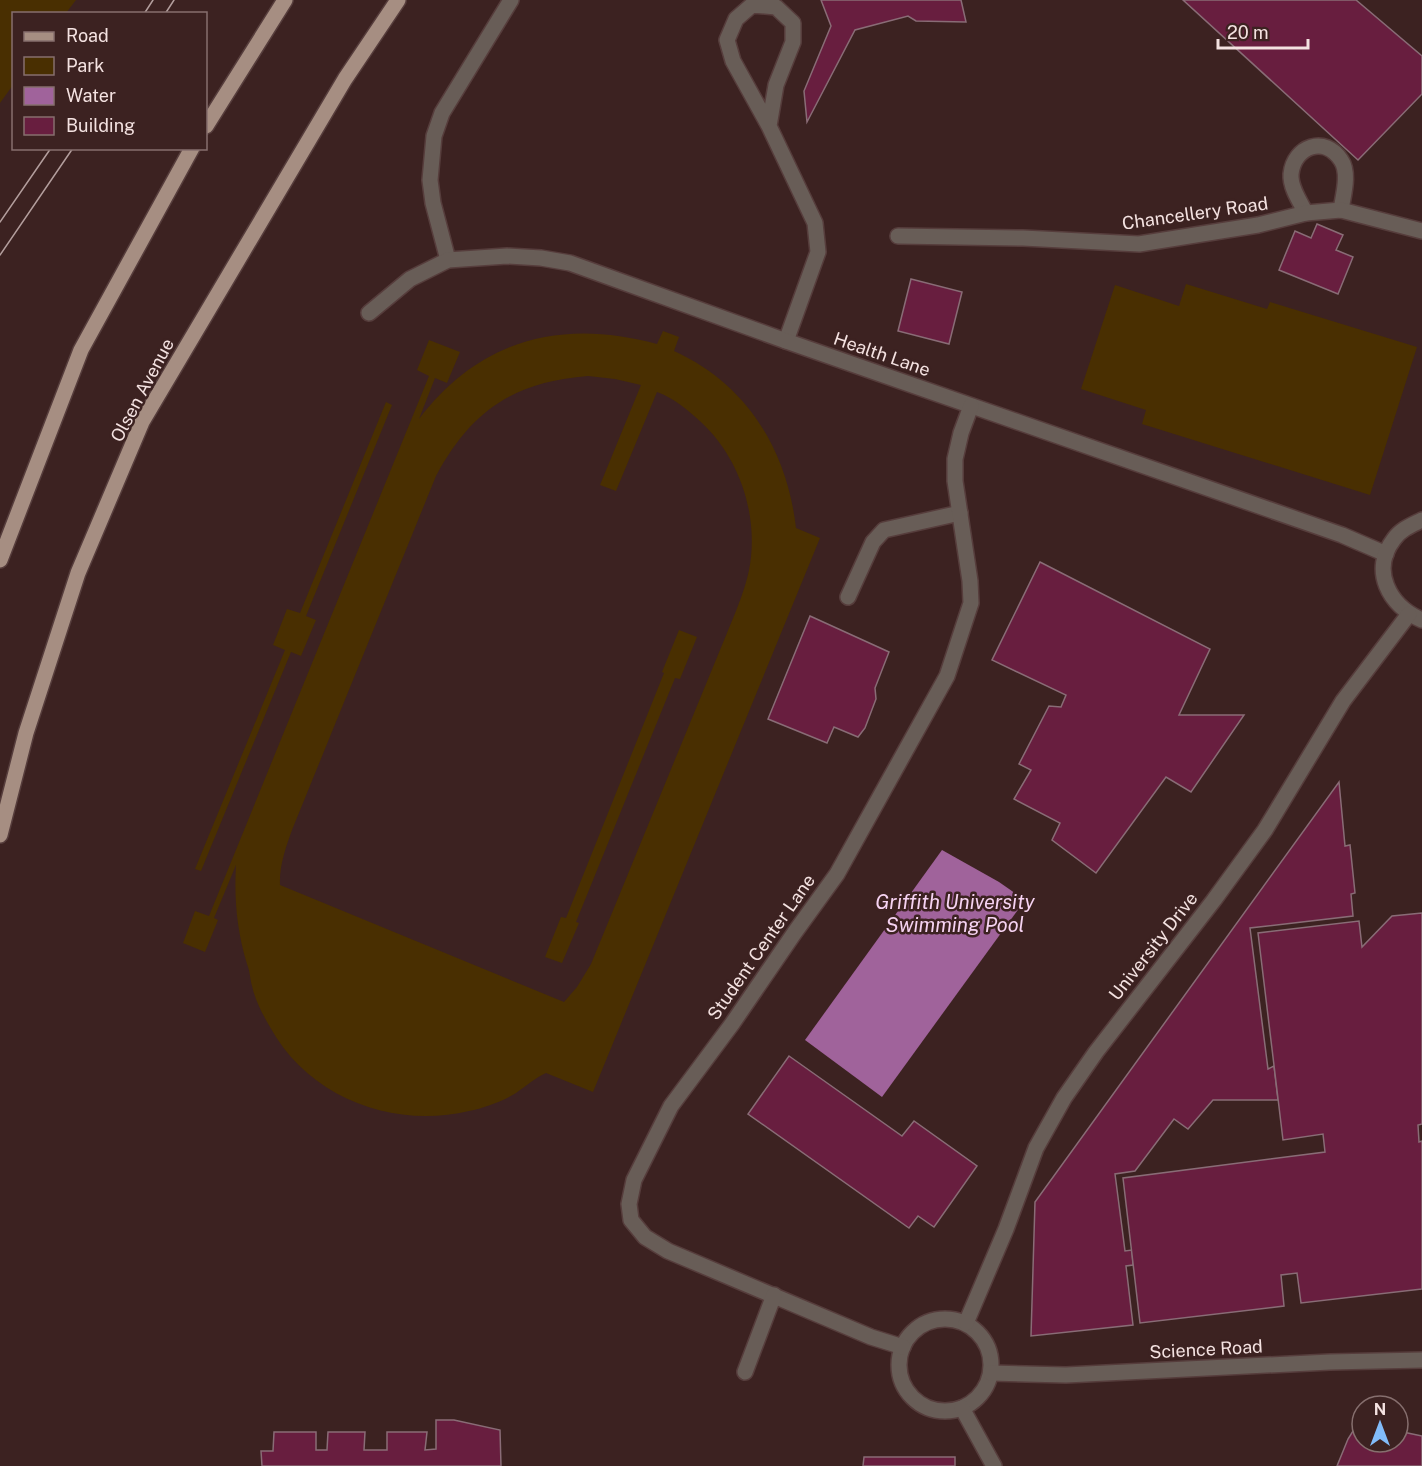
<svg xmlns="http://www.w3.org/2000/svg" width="1422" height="1466" font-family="'Public Sans',sans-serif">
  <rect width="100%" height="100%" fill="#3c2221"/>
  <g fill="#492f01" fill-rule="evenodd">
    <path d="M0,0H76L66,13L14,14L13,85L0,103Z"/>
    <path d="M1186,284L1267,309L1270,302L1417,347L1370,495L1142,424L1146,410L1081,389L1115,285L1179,306Z"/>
    <path d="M663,331L679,337L674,351C747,384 787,450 796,528L820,538L593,1092L546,1073C535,1078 526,1086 516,1093C503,1101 484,1108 469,1111C393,1129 309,1098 270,1027C263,1015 255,1000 252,986C250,979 250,971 247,964C237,931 234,900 236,865L214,918L218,920L205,952L183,943L195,911L209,916L429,376L417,370L429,340L460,352L447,383L435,378L419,419C480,339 562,318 657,344ZM588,376L615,379L641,385L600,485L616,491L657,392C674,398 689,411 702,423C738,457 756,509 751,557C749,576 743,593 736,611L591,964L577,987L564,1002L280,885C279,866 286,847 292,830L436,476C471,411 513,382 588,376Z"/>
    <path d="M386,402L392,405L306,616L316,620L301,656L291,652L201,871L195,869L285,650L273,645L287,609L300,613Z"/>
    <path d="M679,630L697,637L680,679L675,678L576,922L579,923L562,963L545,957L561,917L566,918L664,673L662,672Z"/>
  </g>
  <path fill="#a0639b" d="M942,850L999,882L1025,900L882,1097L805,1040Z"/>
  <g fill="#681e3f" stroke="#896c76" stroke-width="1.5">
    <path d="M821,0H961L966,22L916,21L908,16L855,30L807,122L804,91L831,26Z"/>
    <path d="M1183,0H1356L1422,56V94L1358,160Z"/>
    <path d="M1317,224L1343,235L1336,250L1353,257L1338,294L1279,270L1295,231L1311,238Z"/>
    <path d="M911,279L962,292L949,344L898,331Z"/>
    <path d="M1040,562L1210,649L1179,715H1244L1191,792L1166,777L1096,873L1052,840L1060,823L1014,799L1031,770L1019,764L1049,706L1061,707L1066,695L992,660Z"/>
    <path d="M810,616L889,652L875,688L876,699L865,728L858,737L834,727L827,743L768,719Z"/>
    <path d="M1339,782L1345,846L1350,845L1355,893L1351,894L1353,916L1250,928L1268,1069L1274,1066L1278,1100H1213L1188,1129L1174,1119L1135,1171L1115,1174L1125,1251L1132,1250L1133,1265L1126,1266L1133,1325L1031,1336L1035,1202Z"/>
    <path d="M1422,913V1124L1418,1125L1419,1142L1422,1141V1289L1301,1303L1297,1273L1281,1275L1284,1306L1140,1323L1123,1178L1325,1152L1323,1134L1283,1140L1258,933L1359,921L1362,947L1392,916Z"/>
    <path d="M789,1056L902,1136L914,1121L977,1166L934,1227L918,1216L909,1228L748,1114Z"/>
    <path d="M436,1420H454L500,1430L501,1466H262L261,1451H273L274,1432H316V1450H327L328,1432H365L364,1450H387V1432H427L425,1450L436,1449Z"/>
    <path d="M1358,1423H1362V1442H1398V1431L1422,1436V1466H1337L1348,1439Z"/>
    <path d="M864,1457H955V1466H863Z"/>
  </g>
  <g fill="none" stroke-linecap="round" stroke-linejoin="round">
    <g stroke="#563d3c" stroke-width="18">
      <g id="minor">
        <path d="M769,126L776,85L793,42V23L776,7L752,5L736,19L727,40L733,61L769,126L815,223L818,252L786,341"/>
        <path d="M1306,213C1300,202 1290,187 1291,174C1294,146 1325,135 1341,160C1350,173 1343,196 1341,210"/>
        <path d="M898,236L1023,238L1139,244L1258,225L1306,213L1341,210L1422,231"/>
        <path d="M448,260L433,203L430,180L434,136L442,113L511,0"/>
        <path d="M369,313L410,279L448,260L507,256L541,258L570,263L786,341L1342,535L1386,554"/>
        <path d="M1422,520C1412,525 1401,529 1394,539C1370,570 1389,606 1422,620"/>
        <path d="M848,597L873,542L884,530L960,513"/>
        <circle cx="945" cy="1365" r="46"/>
        <path d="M966,1323L1006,1229L1036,1148L1064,1098L1096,1052L1214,900L1265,830L1343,701L1409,614"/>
        <path d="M903,1347L871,1337L668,1251L645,1237L631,1220L629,1204L634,1180L671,1106L732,1024L795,932L837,874L947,676L971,603L970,581L955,481V459L961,433L971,406"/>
        <path d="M745,1372L774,1295"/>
        <path d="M991,1373L1066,1375L1330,1362L1422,1360"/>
        <path d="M962,1408L994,1466"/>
      </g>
    </g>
    <g stroke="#563d3c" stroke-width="18">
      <g id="major">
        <path d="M206,126L285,0"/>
        <path d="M0,560L81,350L192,148"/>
        <path d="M0,835L26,733L78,573L142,422L345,79L398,0"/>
      </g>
    </g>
    <use href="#minor" stroke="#685d57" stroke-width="15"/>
    <use href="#major" stroke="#a68e82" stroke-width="15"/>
    <g stroke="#b39e9d" stroke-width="1.5">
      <path d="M144,14L153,0"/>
      <path d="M165,14L174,0"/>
      <path d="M0,222L51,148"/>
      <path d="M0,255L73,148"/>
    </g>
  </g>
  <g text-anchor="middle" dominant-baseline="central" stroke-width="5" stroke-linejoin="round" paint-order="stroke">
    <g font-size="18" fill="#f4e2e1" stroke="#3c2221">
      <text transform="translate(1195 213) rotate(-8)">Chancellery Road</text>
      <text transform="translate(882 354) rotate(19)">Health Lane</text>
      <text transform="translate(142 390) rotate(-62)">Olsen Avenue</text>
      <text transform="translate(1153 946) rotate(-52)">University Drive</text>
      <text transform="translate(761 947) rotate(-55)">Student Center Lane</text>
      <text transform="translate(1206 1349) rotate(-3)">Science Road</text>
    </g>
    <g font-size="20" font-style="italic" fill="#f6d3f2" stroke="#3c2221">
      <text x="955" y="902">Griffith University<tspan x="955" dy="23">Swimming Pool</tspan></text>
    </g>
  </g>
  <rect x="12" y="12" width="195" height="138" fill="#3c2221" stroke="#866f6e" stroke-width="1.5"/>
  <rect x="24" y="32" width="30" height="9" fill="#a68e82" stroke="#866f6e" stroke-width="1.5"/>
  <text x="66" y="42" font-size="18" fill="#f4e2e1">Road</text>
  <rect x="24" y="57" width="30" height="18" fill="#492f01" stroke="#866f6e" stroke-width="1.5"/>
  <text x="66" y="72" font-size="18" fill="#f4e2e1">Park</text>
  <rect x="24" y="87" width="30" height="18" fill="#a0639b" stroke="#866f6e" stroke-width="1.5"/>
  <text x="66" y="102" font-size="18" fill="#f4e2e1">Water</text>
  <rect x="24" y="117" width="30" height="18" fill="#681e3f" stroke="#866f6e" stroke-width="1.5"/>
  <text x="66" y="132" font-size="18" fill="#f4e2e1">Building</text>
  <g transform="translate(1380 1424)"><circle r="28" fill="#3c2221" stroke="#866f6e" stroke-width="1.5"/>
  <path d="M0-4.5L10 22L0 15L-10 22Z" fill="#82bcfa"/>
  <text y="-9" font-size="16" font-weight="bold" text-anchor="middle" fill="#f4e2e1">N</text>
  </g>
  <path d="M1218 39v9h90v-9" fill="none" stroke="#f4e2e1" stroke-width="3"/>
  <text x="1227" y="39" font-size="18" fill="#f4e2e1" stroke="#3c2221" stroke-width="4.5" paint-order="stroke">20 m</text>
</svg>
